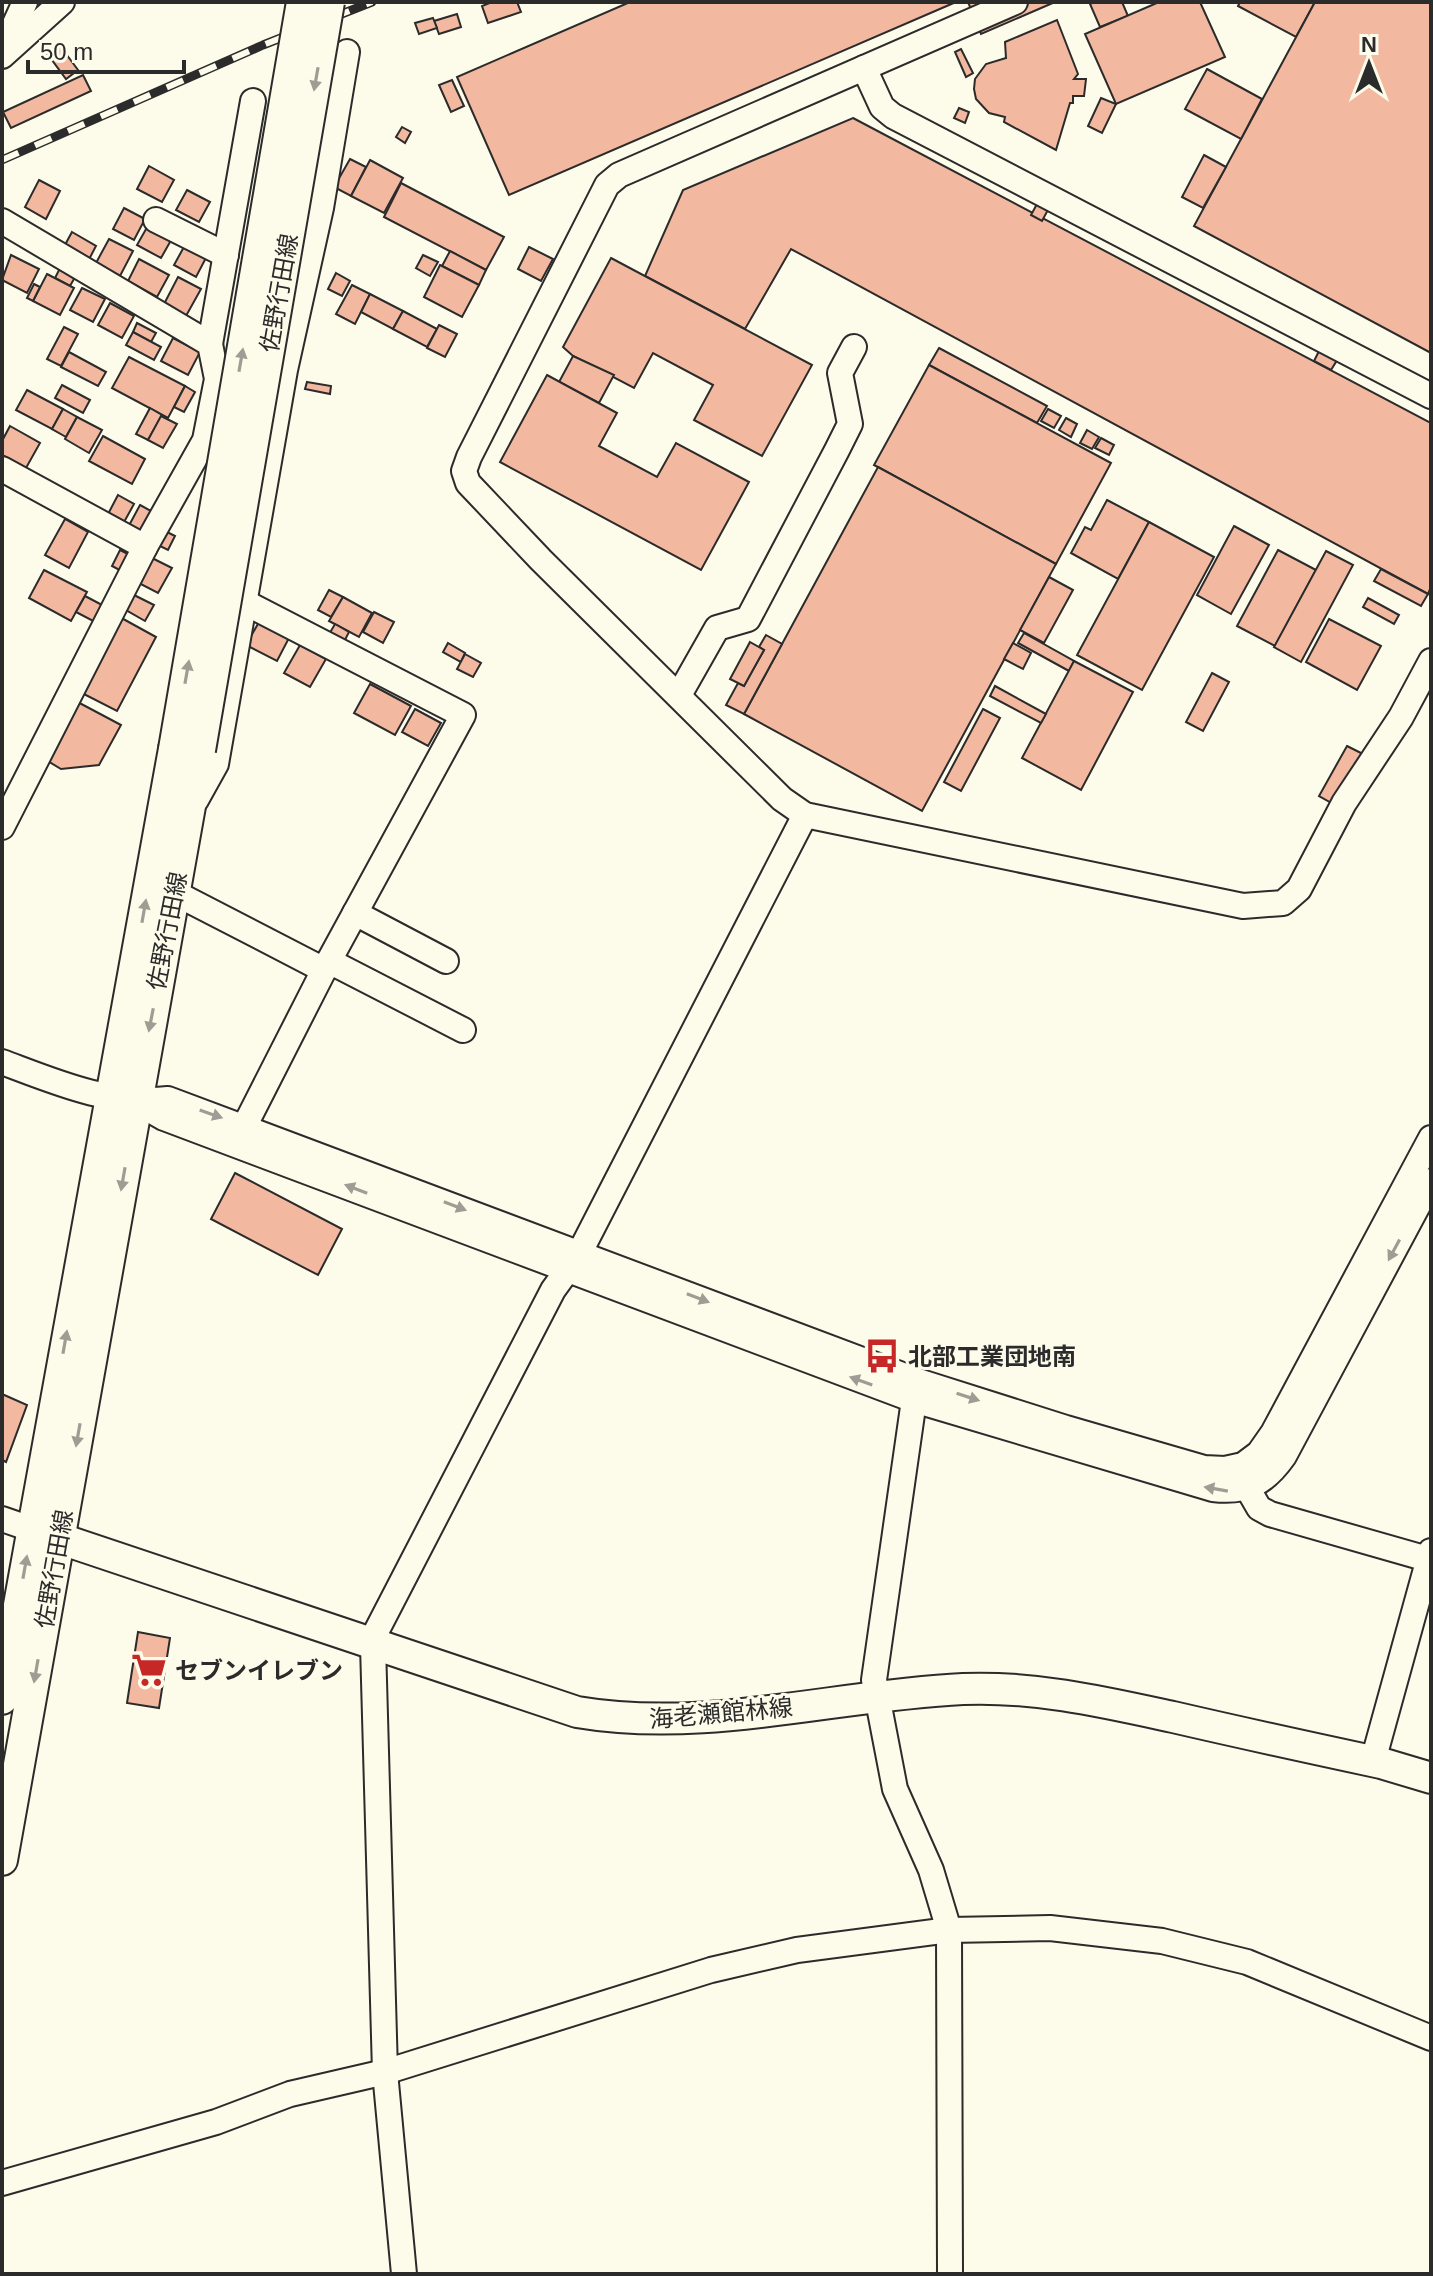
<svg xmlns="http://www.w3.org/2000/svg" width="1433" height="2276" font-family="Arial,'Noto Sans JP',sans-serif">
  <rect width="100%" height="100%" fill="#fdfbea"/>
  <g fill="#f2b8a0" stroke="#2b2b2b" stroke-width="2">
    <path d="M517,2L521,12L488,23L482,6L492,2Z"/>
    <path d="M630,2H956L509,195L457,77Z"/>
    <path d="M968,2H1055L981,34Z"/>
    <path d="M1094,2H1122L1128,16L1100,27L1090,4Z"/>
    <path d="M1159,2H1200L1225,57L1116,104L1085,34Z"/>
    <path d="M1240,2H1315L1296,37L1238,6Z"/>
    <path d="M1315,2H1431V353L1194,226Z"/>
    <path d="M457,14L461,27L439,34L434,21Z"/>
    <path d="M433,18L437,28L419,34L415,23Z"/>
    <path d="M1057,20L1078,74L1074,79H1086L1084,96H1073V103H1070L1056,150L1004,122L1005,117L989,113L976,99L974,89L975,79L986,64L1006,58L1005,42Z"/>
    <path d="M58,43L78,70L66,79L46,52Z"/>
    <path d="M961,49L973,73L966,77L955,52Z"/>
    <path d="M1207,69L1262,99L1241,139L1185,109Z"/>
    <path d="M83,75L91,91L11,128L3,112Z"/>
    <path d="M452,80L464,106L451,112L439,85Z"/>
    <path d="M1101,98L1116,104L1102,133L1088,126Z"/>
    <path d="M959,108L969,112L965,123L954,118Z"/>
    <path d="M853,118L1431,423V587L1428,594L791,249L745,329L645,276L683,190Z"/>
    <path d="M402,127L411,132L405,143L396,137Z"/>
    <path d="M1204,155L1226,167L1203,208L1182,197Z"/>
    <path d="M350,159L366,167L351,196L334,187Z"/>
    <path d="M370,160L403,178L384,213L351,196Z"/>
    <path d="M149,166L174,180L162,202L137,189Z"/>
    <path d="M39,180L60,191L46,219L25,207Z"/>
    <path d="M401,183L504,237L486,270L384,217Z"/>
    <path d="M187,190L210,202L199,222L176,210Z"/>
    <path d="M1038,202L1049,208L1042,221L1031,215Z"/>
    <path d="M124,208L145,219L134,240L113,229Z"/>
    <path d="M150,222L174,235L161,258L137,245Z"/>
    <path d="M72,232L96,246L85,267L60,254Z"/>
    <path d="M109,239L133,251L120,276L96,263Z"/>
    <path d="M185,245L207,256L196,277L174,265Z"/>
    <path d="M529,247L553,259L541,281L518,269Z"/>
    <path d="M450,251L486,270L479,285L442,266Z"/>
    <path d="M11,255L39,269L27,293L2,280Z"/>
    <path d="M423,255L438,262L430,276L416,268Z"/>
    <path d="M611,258L812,365L762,456L694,420L713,385L653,353L634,388L573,356L563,347Z"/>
    <path d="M139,259L169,275L157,297L128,281Z"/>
    <path d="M62,264L78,272L70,286L55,278Z"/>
    <path d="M440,265L479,285L462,317L424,297Z"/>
    <path d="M336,273L350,281L342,296L328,289Z"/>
    <path d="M47,274L74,288L60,315L33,301Z"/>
    <path d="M178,277L201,289L186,316L164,304Z"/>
    <path d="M34,284L40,287L33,301L27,298Z"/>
    <path d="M352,285L370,294L355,324L336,314Z"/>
    <path d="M82,288L105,299L93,322L70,310Z"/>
    <path d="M370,294L403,311L393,329L361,312Z"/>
    <path d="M110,303L134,316L122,338L98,325Z"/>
    <path d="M403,311L437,329L427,347L393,329Z"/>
    <path d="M137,323L156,333L151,342L133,332Z"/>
    <path d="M439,325L457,334L445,357L427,348Z"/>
    <path d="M64,327L78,334L61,366L47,359Z"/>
    <path d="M133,332L161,347L154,360L126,345Z"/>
    <path d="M173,338L200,352L188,375L161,361Z"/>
    <path d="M1321,347L1339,357L1331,370L1314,361Z"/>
    <path d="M939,348L1047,406L1037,423L929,365Z"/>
    <path d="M69,352L106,372L98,386L61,367Z"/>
    <path d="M573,356L614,375L599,403L559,382Z"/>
    <path d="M129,357L185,386L168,418L112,388Z"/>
    <path d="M929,365L1111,463L1056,564L874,465Z"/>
    <path d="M547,375L617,413L599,446L657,477L676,443L749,482L701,570L500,462Z"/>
    <path d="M307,382L331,386L330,394L305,389Z"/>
    <path d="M62,385L90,400L83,413L55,398Z"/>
    <path d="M185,386L195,392L184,412L174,407Z"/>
    <path d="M27,390L63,409L52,429L16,410Z"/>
    <path d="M150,408L162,415L148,440L136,434Z"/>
    <path d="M63,409L77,417L66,437L52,429Z"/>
    <path d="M1048,409L1061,416L1054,428L1041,421Z"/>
    <path d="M161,416L177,424L163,448L148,440Z"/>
    <path d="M77,417L102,430L89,453L65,439Z"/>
    <path d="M1066,418L1077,424L1071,437L1059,430Z"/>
    <path d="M10,426L40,443L26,468L2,455V441Z"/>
    <path d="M1087,430L1099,437L1092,449L1080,443Z"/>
    <path d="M103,436L145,459L132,484L89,461Z"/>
    <path d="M1101,438L1114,445L1109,455L1095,448Z"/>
    <path d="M878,467L1056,564L922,811L744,714Z"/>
    <path d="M118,495L134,504L123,524L107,516Z"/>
    <path d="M1107,500L1149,522L1118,579L1071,553L1085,527L1091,530Z"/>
    <path d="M140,505L151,511L137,537L126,531Z"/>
    <path d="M65,519L88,532L69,568L45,555Z"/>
    <path d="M1149,522L1214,557L1142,690L1077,655Z"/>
    <path d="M1234,526L1269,545L1231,614L1197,595Z"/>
    <path d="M165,531L175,536L168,550L158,545Z"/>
    <path d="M120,550L134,557L125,573L112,566Z"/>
    <path d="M1278,550L1316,570L1275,646L1237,626Z"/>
    <path d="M1326,551L1353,565L1301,662L1274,647Z"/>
    <path d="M146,555L172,568L158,593L133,580Z"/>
    <path d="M1381,569L1428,594L1421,606L1374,581Z"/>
    <path d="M44,570L87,592L71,621L29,598Z"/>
    <path d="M1049,577L1073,590L1044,643L1020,630Z"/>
    <path d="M329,590L343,597L331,617L318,610Z"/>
    <path d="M134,595L154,605L145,621L126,610Z"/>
    <path d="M85,596L104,606L95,622L76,612Z"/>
    <path d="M343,597L372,613L359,637L329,621Z"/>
    <path d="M1368,598L1399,615L1394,624L1363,607Z"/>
    <path d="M374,612L394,622L383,643L363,632Z"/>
    <path d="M116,615L156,637L117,711L76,690Z"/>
    <path d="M1329,619L1381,646L1357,690L1306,662Z"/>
    <path d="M259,622L289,638L277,661L246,645Z"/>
    <path d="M335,624L349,632L343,644L328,636Z"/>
    <path d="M1024,633L1074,661L1069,671L1018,643Z"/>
    <path d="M766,635L782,644L744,714L726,705L738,683L744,686L764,650L759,647Z"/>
    <path d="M750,642L764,650L744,686L730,679Z"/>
    <path d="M448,643L465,653L461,662L443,652Z"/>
    <path d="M1013,643L1031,653L1023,669L1004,659Z"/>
    <path d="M300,645L326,659L310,687L284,673Z"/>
    <path d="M465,654L481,663L473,677L457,669Z"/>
    <path d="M1074,661L1133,692L1081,790L1022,758Z"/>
    <path d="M1212,673L1229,682L1203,731L1186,722Z"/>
    <path d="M370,684L411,706L395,735L354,713Z"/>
    <path d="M995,686L1046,714L1041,723L990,696Z"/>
    <path d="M72,699L121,725L99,765L61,769L41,757Z"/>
    <path d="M415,709L441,723L428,746L402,732Z"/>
    <path d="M983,709L1000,718L961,791L944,782Z"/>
    <path d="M1347,746L1363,754L1335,805L1319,796Z"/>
    <path d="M235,1173L342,1229L318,1275L211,1219Z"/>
    <path d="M2,1394L27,1405L6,1462L2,1460Z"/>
    <path d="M138,1632L170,1638L159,1708L127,1703Z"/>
  </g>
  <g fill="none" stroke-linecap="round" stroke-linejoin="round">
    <g stroke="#2b2b2b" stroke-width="28">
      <g id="minor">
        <path d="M1015,2L619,175L607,185L469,457L464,471L468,483L541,560L782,799L805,815L1243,906L1283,903L1299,889L1344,803L1401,717L1431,661"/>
        <path d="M2,52L25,2"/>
        <path d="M2,56L62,2"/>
        <path d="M864,68L882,107L893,116L1431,396"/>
        <path d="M156,220L226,255"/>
        <path d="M2,221L210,344L217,379L205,440L145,547L2,827"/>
        <path d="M210,344L253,101"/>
        <path d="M2,469L145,547"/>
        <path d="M679,695L717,628L748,619L837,450L850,424L840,373L854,347"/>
        <path d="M196,800L216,764L285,370L321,208L347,52"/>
        <path d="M175,893L324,970"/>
        <path d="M355,913L446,961"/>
        <path d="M329,961L463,1030"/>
        <path d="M2,1062C58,1083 108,1105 168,1099L921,1382L1066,1428L1204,1468L1225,1469L1243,1465L1259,1453L1273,1433L1431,1138"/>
        <path d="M136,1102L164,1118L914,1400L1213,1489C1247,1493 1265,1483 1284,1456L1431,1181"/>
        <path d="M239,1137L324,970L463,715L246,603"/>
        <path d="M920,1385L914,1400L874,1680L895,1789L931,1870L949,1930L950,2274"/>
        <path d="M1248,1489L1259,1508L1270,1514L1431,1560"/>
        <path d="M2,1519L31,1529"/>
        <path d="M1373,1761L1431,1551"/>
        <path d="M2,2183L216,2122L290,2094L385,2072L711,1970L797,1950L949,1930L1050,1928L1162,1941L1247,1962L1431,2038"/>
        <path d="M404,2274L385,2072L373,1645L377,1630L553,1290L579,1254L805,815"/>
      </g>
    </g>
    <g stroke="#2b2b2b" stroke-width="34">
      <g id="major">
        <path d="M31,1529L577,1712C707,1734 834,1695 963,1689C1035,1686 1104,1702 1173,1717C1242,1733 1311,1748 1381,1763L1431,1778"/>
        <path d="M2,1699L174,749"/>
        <path d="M2,1860L200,750"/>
      </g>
    </g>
    <use href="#minor" stroke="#fdfbea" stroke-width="24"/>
    <use href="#major" stroke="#fdfbea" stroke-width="30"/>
    <g stroke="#2b2b2b" stroke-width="9">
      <path id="rail" d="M2,160L263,45L372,2"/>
    </g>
    <use href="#rail" stroke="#fdfbea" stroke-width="6" stroke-dasharray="18" stroke-linecap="butt"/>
    <g stroke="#2b2b2b" stroke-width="34" stroke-linecap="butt">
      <g id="major-bridge">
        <path d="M174,749L302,2"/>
        <path d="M200,750L329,2"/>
      </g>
    </g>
    <use href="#major-bridge" stroke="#fdfbea" stroke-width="30"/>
  </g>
  <defs><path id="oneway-solid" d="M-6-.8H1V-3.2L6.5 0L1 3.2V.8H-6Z" transform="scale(2)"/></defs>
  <g fill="#9e9d94">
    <use href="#oneway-solid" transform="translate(316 79) rotate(100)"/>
    <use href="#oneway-solid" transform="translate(241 360) rotate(-80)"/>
    <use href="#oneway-solid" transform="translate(187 672) rotate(-80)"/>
    <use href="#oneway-solid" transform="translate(144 911) rotate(-80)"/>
    <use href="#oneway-solid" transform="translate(151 1020) rotate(101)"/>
    <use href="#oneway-solid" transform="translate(211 1114) rotate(19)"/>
    <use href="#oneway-solid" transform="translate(123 1179) rotate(100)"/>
    <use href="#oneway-solid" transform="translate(356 1189) rotate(-159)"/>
    <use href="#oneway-solid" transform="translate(455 1206) rotate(21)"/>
    <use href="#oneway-solid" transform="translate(1394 1250) rotate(118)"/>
    <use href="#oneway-solid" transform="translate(698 1298) rotate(21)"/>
    <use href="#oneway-solid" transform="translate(65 1342) rotate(-80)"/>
    <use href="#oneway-solid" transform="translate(861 1381) rotate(-160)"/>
    <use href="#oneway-solid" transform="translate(968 1397) rotate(18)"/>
    <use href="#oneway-solid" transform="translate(78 1435) rotate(100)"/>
    <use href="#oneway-solid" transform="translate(1216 1489) rotate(-170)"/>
    <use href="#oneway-solid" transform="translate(25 1567) rotate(-80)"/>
    <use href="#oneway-solid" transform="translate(36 1671) rotate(100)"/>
  </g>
  <defs>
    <g id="bus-bare" transform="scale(2.76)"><path d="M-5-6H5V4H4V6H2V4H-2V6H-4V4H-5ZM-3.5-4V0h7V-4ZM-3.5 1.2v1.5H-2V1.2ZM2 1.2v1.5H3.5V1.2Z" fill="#c62828" stroke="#fdfbea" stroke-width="2.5" paint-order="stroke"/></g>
    <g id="supermarket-bare" transform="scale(2.76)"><path d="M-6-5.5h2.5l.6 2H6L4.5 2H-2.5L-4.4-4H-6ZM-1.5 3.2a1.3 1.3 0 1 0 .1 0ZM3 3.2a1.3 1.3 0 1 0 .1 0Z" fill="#c62828" stroke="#fdfbea" stroke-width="2.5" paint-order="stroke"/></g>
  </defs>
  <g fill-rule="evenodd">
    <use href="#bus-bare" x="882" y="1356"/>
    <use href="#supermarket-bare" x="149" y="1670"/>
  </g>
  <g text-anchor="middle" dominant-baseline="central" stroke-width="6" stroke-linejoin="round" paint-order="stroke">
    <g font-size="24" fill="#2b2b2b" stroke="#fdfbea">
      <text transform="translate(279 293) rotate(-80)">佐野行田線</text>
      <text transform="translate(167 931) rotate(-79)">佐野行田線</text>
      <text transform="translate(54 1569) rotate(-80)">佐野行田線</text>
      <text transform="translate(721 1713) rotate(-5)">海老瀬館林線</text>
    </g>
    <g font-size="24" font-weight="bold" fill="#2b2b2b" stroke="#fdfbea" text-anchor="start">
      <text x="908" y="1356">北部工業団地南</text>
      <text x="175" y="1670">セブンイレブン</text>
    </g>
  </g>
  <rect width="1433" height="2276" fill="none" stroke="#2b2b2b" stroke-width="8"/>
  <g transform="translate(1369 64)" stroke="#fdfbea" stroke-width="6" paint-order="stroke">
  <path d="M0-6L14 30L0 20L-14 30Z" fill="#2b2b2b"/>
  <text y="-12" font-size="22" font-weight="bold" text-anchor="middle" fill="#2b2b2b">N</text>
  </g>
  <path d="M28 60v12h156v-12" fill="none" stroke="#2b2b2b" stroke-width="4"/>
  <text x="40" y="60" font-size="24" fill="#2b2b2b" stroke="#fdfbea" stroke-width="6" paint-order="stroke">50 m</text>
</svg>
